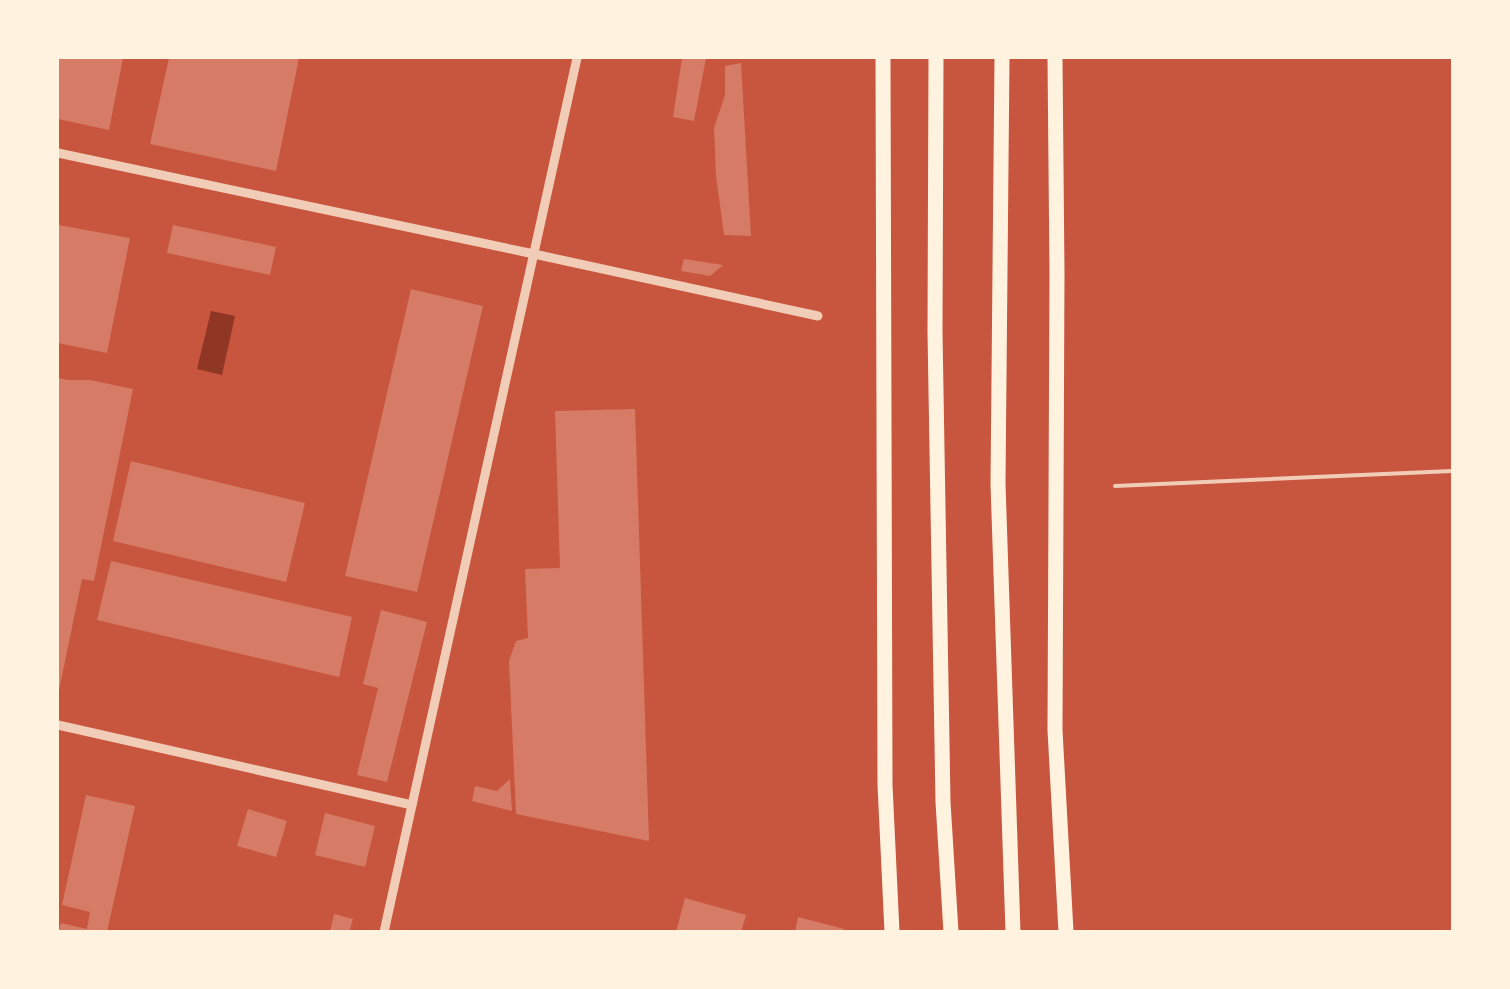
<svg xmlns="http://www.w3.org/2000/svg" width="1510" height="989" font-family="Roboto,sans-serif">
  <rect width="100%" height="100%" fill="#c8553d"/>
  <path fill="#8f3625" d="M211,311L235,316L222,375L197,369Z"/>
  <g fill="#d67c66">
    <path d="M58,58H123L109,130L58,119Z"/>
    <path d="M169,58H299L276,171L150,144Z"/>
    <path d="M682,58H706L694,121L673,117Z"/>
    <path d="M741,63L751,236L724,235L716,176L714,128L725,95V66Z"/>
    <path d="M58,225L130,238L107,353L58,343Z"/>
    <path d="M173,225L276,247L270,275L167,253Z"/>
    <path d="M684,259L723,265L710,276L681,271Z"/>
    <path d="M411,289L483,306L417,592L345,576Z"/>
    <path d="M58,378L68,380H90L133,389L94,581L82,579L58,695Z"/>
    <path d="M635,409L649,841L516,814L509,661L516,641L528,638L525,569L560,568L555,411Z"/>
    <path d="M131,461L305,503L286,582L113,541Z"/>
    <path d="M111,561L352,617L339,677L97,620Z"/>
    <path d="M381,610L427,622L387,782L357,775L378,688L363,684Z"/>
    <path d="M510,779L512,811L472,801L475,786L497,791Z"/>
    <path d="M86,795L135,806L107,932H58L61,923L87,929L90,912L62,905Z"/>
    <path d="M248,809L287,821L276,857L237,846Z"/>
    <path d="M325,813L375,826L365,867L315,855Z"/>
    <path d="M685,898L746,915L741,932H676Z"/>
    <path d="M334,914L353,919L349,932H330Z"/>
    <path d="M798,917L844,929L843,932H795Z"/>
  </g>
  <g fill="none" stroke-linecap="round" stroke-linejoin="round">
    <path stroke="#f1ccb7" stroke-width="4" d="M1115,486L1452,471"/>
    <g stroke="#f1ccb7" stroke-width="9">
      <path d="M58,153L534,254L818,316"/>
      <path d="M58,725L412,805"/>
      <path d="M384,932L577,58"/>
    </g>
    <g stroke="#fff3e0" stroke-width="15">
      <path d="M883,58L885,785L892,932"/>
      <path d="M936,58L935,332L943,802L951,932"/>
      <path d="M1002,58L998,484L1013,932"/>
      <path d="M1055,58L1057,274L1055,730L1066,932"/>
    </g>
  </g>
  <rect width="1510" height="989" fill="none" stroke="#fff3e0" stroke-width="118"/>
</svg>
